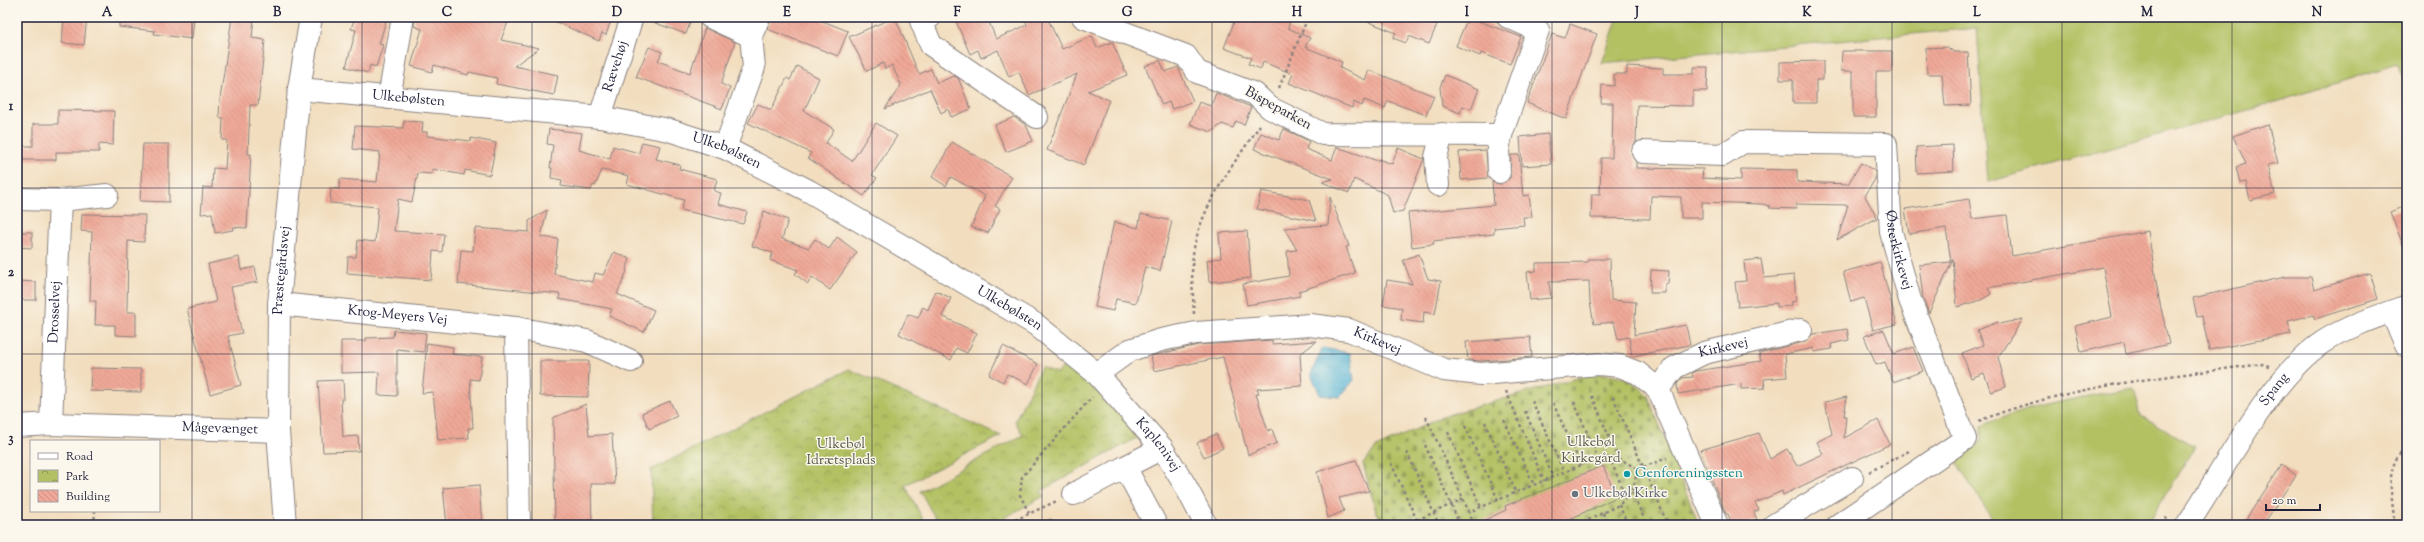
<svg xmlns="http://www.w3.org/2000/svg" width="2424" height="542" font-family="'Sorts Mill Goudy',serif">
  <defs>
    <pattern id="cemetery-stones" width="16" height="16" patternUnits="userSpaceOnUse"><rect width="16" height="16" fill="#b3c164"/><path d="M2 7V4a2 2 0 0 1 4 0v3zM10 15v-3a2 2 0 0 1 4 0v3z" fill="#919c54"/></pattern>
    <pattern id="park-crowns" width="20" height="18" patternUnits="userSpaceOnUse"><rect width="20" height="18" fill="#b3c164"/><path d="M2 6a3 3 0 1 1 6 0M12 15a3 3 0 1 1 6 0" fill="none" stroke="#919c54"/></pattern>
    <pattern id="water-ripples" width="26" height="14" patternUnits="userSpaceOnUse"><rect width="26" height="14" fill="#56b4d4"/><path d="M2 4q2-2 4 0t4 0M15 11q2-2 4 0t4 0" fill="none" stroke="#4792ad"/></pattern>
    <pattern id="building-back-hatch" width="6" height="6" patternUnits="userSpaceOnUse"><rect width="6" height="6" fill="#efa897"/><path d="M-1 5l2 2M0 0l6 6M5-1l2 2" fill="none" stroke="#cd9083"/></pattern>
  </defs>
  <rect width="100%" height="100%" fill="#fbf7ec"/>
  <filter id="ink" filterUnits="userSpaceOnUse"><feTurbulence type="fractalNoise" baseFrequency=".025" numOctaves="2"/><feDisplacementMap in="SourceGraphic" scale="8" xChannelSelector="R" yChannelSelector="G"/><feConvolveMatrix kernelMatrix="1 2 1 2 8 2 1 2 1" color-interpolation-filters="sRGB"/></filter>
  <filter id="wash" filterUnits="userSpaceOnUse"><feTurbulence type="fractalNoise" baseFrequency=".012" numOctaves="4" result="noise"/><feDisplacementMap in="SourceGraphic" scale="16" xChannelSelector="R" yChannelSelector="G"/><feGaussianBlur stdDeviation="0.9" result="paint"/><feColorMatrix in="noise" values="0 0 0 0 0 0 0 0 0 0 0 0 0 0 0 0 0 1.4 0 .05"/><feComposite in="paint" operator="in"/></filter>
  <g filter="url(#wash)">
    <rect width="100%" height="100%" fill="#f2debf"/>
    <g fill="#b3c164" stroke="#6a7250">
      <path d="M1618,17H2396L2407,27V84L2397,64L2270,104L1988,182L1977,28L1602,63Z"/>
      <path d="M2134,388L2141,416L2195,446L2147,525H1996L1956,462L1981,442V426C2029,405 2082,397 2134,388Z"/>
    </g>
    <path fill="url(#cemetery-stones)" stroke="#6a7250" d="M1595,373C1620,375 1632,377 1648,396L1699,525H1384L1376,511L1363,464L1376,448L1444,416Z"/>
    <g fill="url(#park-crowns)" stroke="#6a7250">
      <path d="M1069,362L1092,381L1140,436L1041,491L1044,496L991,525H939L920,491L1023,435L1015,421L1041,367L1057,373Z"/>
      <path d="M849,369L1001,436L905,485L926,525H653L651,470Z"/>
      <path d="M1051,517L1055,525H1036Z"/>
    </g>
    <path fill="url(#water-ripples)" stroke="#3c6b88" d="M1322,348L1350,353L1354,380L1340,397L1320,395L1311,374Z"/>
    <g id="blocks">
      <g fill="url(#building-back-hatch)">
        <path d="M64,17H87L84,45L62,43Z"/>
        <path d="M119,17H194L192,39L154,34L155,31L119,27Z"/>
        <path d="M232,17H254L252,38L265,40L258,105H250L248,154H251L247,228L232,227L233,230L215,233L212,213L201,214L203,187L212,188L213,168L225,169L227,140H222L223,118L219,117L220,99Z"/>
        <path d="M355,17H387L379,44L383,45L376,67L370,65L368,73L346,67L356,30L351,29Z"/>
        <path d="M415,17H510L501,40L539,48L514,66L558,75L554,95L496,84L497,78L469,72L468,75L434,65L432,72L411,66L422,29L414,26Z"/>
        <path d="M545,17H612L606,35L602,33L599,41Z"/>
        <path d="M644,17H692L686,34L644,19Z"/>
        <path d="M771,17H812L848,31L838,56L767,29Z"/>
        <path d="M895,17L919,74L931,69L937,83L954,76L958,78L971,109L951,117L948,109L941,113L930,89L885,109L901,85L892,65L885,69L883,63L867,71L849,37Z"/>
        <path d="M954,17H969L971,22L987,17L996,39L1027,25L1024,17H1047L1062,49L1092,36L1097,48L1112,42L1127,75L1088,91L1109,100L1084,165L1047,150L1077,74L1029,95L1019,72L1009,77L998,50L981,58L978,50L970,54Z"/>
        <path d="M1236,17H1291L1288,28L1310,38L1305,47L1342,62L1340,68L1365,80L1369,70L1434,96L1426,115L1388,101L1385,108L1364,100L1362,106L1354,102L1352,108L1289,83L1293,74L1263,62L1261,69L1248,64L1251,58L1224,48Z"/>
        <path d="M1357,17H1440L1429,44L1409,36L1406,43L1393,38L1396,33Z"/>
        <path d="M1468,17L1521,37L1510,64L1481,53L1480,56L1456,46Z"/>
        <path d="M1570,24L1597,34L1566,119L1527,103L1552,34L1565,38Z"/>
        <path d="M705,28L735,42L721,84L730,88L722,109L636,77L649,47L662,52L658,61L690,73Z"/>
        <path d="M1947,47L1954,52H1968L1971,105L1945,106L1942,74H1927L1926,48Z"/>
        <path d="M1842,51H1892V72H1876V117H1853V71H1841Z"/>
        <path d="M1160,60L1165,72L1178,67L1193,101L1172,109L1169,102L1162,105L1145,66Z"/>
        <path d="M1823,61V80H1816V103H1793V80H1780V62Z"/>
        <path d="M797,66L819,78L804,111L834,129L826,143L852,161L876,123L897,136L872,175L877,178L864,196L808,158L811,153L748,123L758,104L771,110L787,78L790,80Z"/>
        <path d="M1627,66L1663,68V74H1694V67H1708L1707,91H1693V106L1637,105L1636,142L1631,152L1636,162V168L1703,169L1702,178L1741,180V169L1797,170V182L1848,184L1861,163L1875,171V179L1865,196L1877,218L1837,240L1848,205L1796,204V209L1769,208L1770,206L1762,204L1702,202V218H1681V197L1651,196L1650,219L1591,218L1592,194H1600L1601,158H1612L1613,103H1601L1602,85L1614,86V74H1627Z"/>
        <path d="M1445,75L1479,89L1471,109L1463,106L1460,113L1442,106L1440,87Z"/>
        <path d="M1216,93L1251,107L1244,125L1236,121L1233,128L1222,124L1211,132L1190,124L1199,102L1211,106Z"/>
        <path d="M58,110L114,111L113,145L99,144V152H56V160H22V146H33V124H58Z"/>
        <path d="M1014,117L1026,125L1033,141L1006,152L995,125Z"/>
        <path d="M404,121L423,122L422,132H427V136L471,141V138L496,143L490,175L465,170L464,175L432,169V174L418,173L412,202L398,199L394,231L444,234L442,252L433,251L431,280L347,273L348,257H356L358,240L375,242L378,207L330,203L331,188L339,189L340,179L377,182L380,152L353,149L355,126L403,128Z"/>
        <path d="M2268,124L2278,163L2268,165L2275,194L2250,200L2246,182L2240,183L2236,167L2246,164L2233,136Z"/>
        <path d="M549,129L582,133L579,150L610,159L613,146L639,153L642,142L660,146L656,159L680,165L679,169L717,179L714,191L721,193L718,204L747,212L743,224L681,210L684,200L627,184L629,176L602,170L595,186L593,185L591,190L561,186L562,180L551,178L552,168H550L553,145L547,144Z"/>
        <path d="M1284,129L1309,141L1306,149L1332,160L1337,147L1378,161V159L1392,164L1398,148L1424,159L1403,211L1393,213L1388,195L1354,179L1349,193L1322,182L1333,179L1254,149L1261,133L1279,140Z"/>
        <path d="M1548,134L1551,164L1522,166L1520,137Z"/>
        <path d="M952,142L1012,177L995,206L1000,209L988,233L971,227L985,196L951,177L946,186L932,177Z"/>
        <path d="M143,144H169V202L140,201Z"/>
        <path d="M1953,145L1954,171L1917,173L1916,147Z"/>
        <path d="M1486,150L1488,178L1461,180L1459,152Z"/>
        <path d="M1511,155H1519L1523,196L1529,195L1532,217H1523L1524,225L1494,228V234L1433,241L1434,244L1412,247L1408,213L1494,205L1492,182L1500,184L1510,178Z"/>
        <path d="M1261,191L1309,200L1316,221L1257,209Z"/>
        <path d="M1330,197L1349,246L1346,247L1355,273L1299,291L1300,296L1247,305L1243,284L1289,276L1287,251L1297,250L1284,228L1328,225Z"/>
        <path d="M1969,199L1972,219L2007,215L2012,256L2148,231L2159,299L2169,344L2126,354L2124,342L2081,352L2075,326L2112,317L2103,267L1988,288L1991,294L1981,300L1957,307L1953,259L1929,313L1923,298L1919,265L1951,262L1946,228L1909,234L1905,209Z"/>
        <path d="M2407,205V252H2406L2390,212Z"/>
        <path d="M547,210L541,237L558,239L554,274L593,282L595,273L603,275L614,252L630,259L626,270L627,271L617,294L654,310L644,332L609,316L612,309L559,299L560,294L458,284L461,250L473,251L475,228L529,232V221Z"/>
        <path d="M764,211L788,220L782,239L809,248L815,239L829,249L837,237L857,252L830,290L812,277L808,284L795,274L798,270L770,260L773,253L752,246Z"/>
        <path d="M82,214L145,215L144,242L128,241L127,312H136V336L115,335V325H95L96,301H90L92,232L81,231Z"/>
        <path d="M1141,214L1172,221L1160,271L1145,267L1136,303L1116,299L1113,311L1095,307L1114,222L1138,228Z"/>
        <path d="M1247,231L1251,278L1209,282L1207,260L1221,258L1219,233Z"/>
        <path d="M17,232H32V248L17,247Z"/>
        <path d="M1419,254L1428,279L1441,281L1435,314L1424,312L1423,323L1401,320L1402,308L1383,305L1387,280L1412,284L1403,260Z"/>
        <path d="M239,257L241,270L255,267L258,282L231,287L242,333L228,336L241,385L210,394L187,309L216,302L208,264Z"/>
        <path d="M1588,259H1610L1611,300L1636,302L1634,335L1686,325L1690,345L1632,356L1629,337L1618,339L1614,322L1594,324L1590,302L1589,281L1549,282L1551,298L1530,300L1527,272L1536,271V263L1588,262Z"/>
        <path d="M1761,259L1764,278L1794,275L1796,301L1791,302L1792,306L1777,307V303L1738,307L1735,282L1746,281L1744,261Z"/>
        <path d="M1880,262L1897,324L1873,330L1864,298L1851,302L1843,272Z"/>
        <path d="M1651,270L1669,271L1668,284L1665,285V293H1650Z"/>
        <path d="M2370,273L2378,299L2315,319L2313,315L2288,321L2291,334L2209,350L2202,316L2197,317L2193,298L2285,277H2311L2314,290Z"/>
        <path d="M17,281L36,282V300H17Z"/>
        <path d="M936,291L951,298L942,316L977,333L967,353L956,348L951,360L899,334L908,314L918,318L923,307L928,310Z"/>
        <path d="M2023,319L1998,357L2006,387L1991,392L1984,373L1971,378L1962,353L1983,345L1977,330L1998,322L1999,324Z"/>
        <path d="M1847,329L1849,340L1831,344L1832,349L1814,352V348L1785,354L1787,377L1764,379L1765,388L1741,389V384L1678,394L1677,384L1682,378L1693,377L1692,373L1696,371L1761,361L1759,353L1804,342L1813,334Z"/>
        <path d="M394,330L426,333L424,352L397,349V396L378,395L379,372L341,373V341H366V338L393,337Z"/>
        <path d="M1884,330L1894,354L1913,347L1923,371L1893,382L1885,362L1876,365L1864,336Z"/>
        <path d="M1530,337L1532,357L1481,361L1468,360L1466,342Z"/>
        <path d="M1272,340V344L1317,341L1300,354L1302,386L1257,389L1259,394H1256L1268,431L1272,429L1277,443L1248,455L1223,357L1154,371L1151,356L1198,345Z"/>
        <path d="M427,343L453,347L452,354L482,357L479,380L470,379L473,428H468L469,438L438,440L433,392L422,393Z"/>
        <path d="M1003,346L1038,364L1028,384L1007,374L1003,382L989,375Z"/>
        <path d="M540,361H589L588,397L540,396Z"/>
        <path d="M91,368L141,369V392L90,391Z"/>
        <path d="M343,380L344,399H341L343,437L358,436L359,451L323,452L318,381Z"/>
        <path d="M1847,397L1844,416H1846L1844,438L1878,420L1890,444L1783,495L1782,491L1755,503L1759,510L1754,512L1757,520L1744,525H1732L1728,514H1726L1700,450L1759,433L1770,459L1787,449L1797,466L1823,454L1817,442L1832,434L1825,402Z"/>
        <path d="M670,401L677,416L649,429L642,413Z"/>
        <path d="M586,404L589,436L612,434L615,484H591L592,525H555L553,418Z"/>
        <path d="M1216,434L1223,448L1204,457L1197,443Z"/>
        <path d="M1356,460L1369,491L1339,498L1344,511L1328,518L1317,472Z"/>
        <path d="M2282,465L2296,475L2263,525H2242Z"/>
        <path d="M1603,466L1617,497L1557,525H1474L1506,510L1505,506Z"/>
        <path d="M479,485L482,525H447L443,488Z"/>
      </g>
    </g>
  </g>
  <g filter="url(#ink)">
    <use href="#blocks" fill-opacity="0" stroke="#8a807d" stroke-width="1"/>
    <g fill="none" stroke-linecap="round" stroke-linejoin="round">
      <g stroke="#8a807d" stroke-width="24">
        <g id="minor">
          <path d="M710,17L751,36"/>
          <path d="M930,17L921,21L931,45L1037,117"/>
          <path d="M1083,17L1186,56L1197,72L1255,94L1270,108L1323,134L1501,135L1538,30L1508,17"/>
          <path id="s1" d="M299,89L600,117L669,130L725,148L809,191L1035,324L1097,374L1162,448L1185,485L1206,525"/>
          <path d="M389,98L403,17"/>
          <path id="s2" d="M600,117L632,17"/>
          <path d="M725,148L754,67L751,36L759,17"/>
          <path id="s3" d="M1643,152L1723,155L1743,142L1886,144L1891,232L1910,300L1965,439L1838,525"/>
          <path d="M1499,172L1498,149L1501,135"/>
          <path d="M1438,185L1436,157L1442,134"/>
          <path d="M17,199L60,200L107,195"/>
          <path id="s4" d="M279,304L516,328L587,341L631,361"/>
          <path d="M2391,312L2407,346"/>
          <path d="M516,328L519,525"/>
          <path id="s5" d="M1097,374L1130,350L1161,340L1196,333L1310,325L1349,330L1444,370L1481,374L1599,364L1620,366L1638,373L1658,389L1717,525"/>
          <path id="s6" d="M1658,389L1674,368L1704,353L1801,330"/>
          <path id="s7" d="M51,424L60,200"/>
          <path id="s8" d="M17,426L51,424L278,431"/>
          <path d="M1074,494L1125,467"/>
          <path id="s9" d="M285,525L278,431L279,304L299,89L311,17"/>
          <path d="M1156,525L1125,467L1162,448"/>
          <path d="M1774,525L1852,478"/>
          <path id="s10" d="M2187,525C2223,472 2270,377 2323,342C2348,326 2379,316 2407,306"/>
        </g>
      </g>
      <g stroke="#8a807d" stroke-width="2.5" stroke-dasharray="3 3" stroke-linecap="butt">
        <path d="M1279,88L1308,17"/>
        <path d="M1194,314C1193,294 1191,274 1193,254C1200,206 1234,164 1260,125"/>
        <path d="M1506,391L1544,481"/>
        <path d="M1592,396L1618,458"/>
        <path d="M1613,397L1668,525"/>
        <path d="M1532,401L1564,472"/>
        <path d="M1574,402L1598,458"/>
        <path d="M1553,403L1581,465"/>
        <path d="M1525,411L1553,477"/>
        <path d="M1426,417L1469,512"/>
        <path d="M1504,420L1534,485"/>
        <path d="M1979,421C2068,385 2167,377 2262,364L2269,366"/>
        <path d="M1485,422L1516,493"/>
        <path d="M1465,426L1498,500"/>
        <path d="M1448,432L1481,507"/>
        <path d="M1425,445L1460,525"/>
        <path d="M1407,452L1439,525"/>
        <path d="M1609,457L1627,498"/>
        <path d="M1391,463L1419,525"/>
        <path d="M1638,469L1667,458"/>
        <path d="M1869,472L1909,451"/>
        <path d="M1632,492L1647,525"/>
        <path d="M1619,505L1628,525"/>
        <path d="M1029,513L1020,495L1022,477L1092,397"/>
        <path d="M1603,513L1608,525"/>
        <path d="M1417,520L1463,499"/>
        <path d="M94,525L95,511"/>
        <path d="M1004,525L1057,501"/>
        <path d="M1474,525L1469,512L1598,458H1618L1638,469L1632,492L1619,505L1578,525"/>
        <path d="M2162,525L2168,516"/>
        <path d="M2394,525C2394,495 2381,471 2407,445"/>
      </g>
      <use href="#minor" stroke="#fff" stroke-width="22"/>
    </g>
  </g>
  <path fill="none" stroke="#22223b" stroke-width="1" stroke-opacity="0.55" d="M192,17V525M362,17V525M532,17V525M702,17V525M872,17V525M1042,17V525M1212,17V525M1382,17V525M1552,17V525M1722,17V525M1892,17V525M2062,17V525M2232,17V525M17,188H2407M17,354H2407"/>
  <circle fill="#0f9aa8" stroke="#fbf7ec" stroke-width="1.5" cx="1627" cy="474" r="4"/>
  <circle fill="#6b7280" stroke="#fbf7ec" stroke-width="1.5" cx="1575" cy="494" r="4"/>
  <g text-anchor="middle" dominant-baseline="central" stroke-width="3" stroke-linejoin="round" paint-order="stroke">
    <g font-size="14" fill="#22223b" stroke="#fbf7ec">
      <text stroke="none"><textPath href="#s2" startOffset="53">Rævehøj</textPath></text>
      <text stroke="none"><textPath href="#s1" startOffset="110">Ulkebølsten</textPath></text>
      <text transform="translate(1278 109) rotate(29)">Bispeparken</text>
      <text stroke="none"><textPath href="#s1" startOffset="434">Ulkebølsten</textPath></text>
      <text stroke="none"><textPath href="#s3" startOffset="354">Østerkirkevej</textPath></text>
      <text stroke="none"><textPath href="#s9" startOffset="255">Præstegårdsvej</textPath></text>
      <text stroke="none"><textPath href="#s1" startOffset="758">Ulkebølsten</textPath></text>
      <text stroke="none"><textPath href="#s7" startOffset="112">Drosselvej</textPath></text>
      <text stroke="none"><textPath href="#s4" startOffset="119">Krog-Meyers Vej</textPath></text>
      <text stroke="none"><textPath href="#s5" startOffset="293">Kirkevej</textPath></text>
      <text stroke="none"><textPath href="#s6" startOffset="80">Kirkevej</textPath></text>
      <text stroke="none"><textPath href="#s10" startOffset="161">Spang</textPath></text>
      <text stroke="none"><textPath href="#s8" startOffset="203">Mågevænget</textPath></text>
      <text stroke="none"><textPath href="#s1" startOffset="961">Kaplenivej</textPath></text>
    </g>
    <g font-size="14" fill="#555a49" stroke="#fbf7ec">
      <text x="1591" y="443">Ulkebøl<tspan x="1591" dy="16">Kirkegård</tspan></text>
      <text x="841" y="445">Ulkebøl<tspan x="841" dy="16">Idrætsplads</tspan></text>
    </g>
    <g font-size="14" fill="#0d838f" stroke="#fbf7ec" text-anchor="start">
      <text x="1635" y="474">Genforeningssten</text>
    </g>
    <g font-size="14" fill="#5b616d" stroke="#fbf7ec" text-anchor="start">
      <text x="1583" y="494">Ulkebøl Kirke</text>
    </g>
  </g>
  <rect width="2424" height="542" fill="none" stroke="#fbf7ec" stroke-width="44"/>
  <rect x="30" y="440" width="130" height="72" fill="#fbf7ec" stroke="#a4a2a5"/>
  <rect x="38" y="453" width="20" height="6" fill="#ffffff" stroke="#a4a2a5"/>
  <text x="66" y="460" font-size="12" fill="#22223b">Road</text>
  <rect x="38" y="470" width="20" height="12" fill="url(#park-crowns)" stroke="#a4a2a5"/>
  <text x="66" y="480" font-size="12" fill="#22223b">Park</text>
  <rect x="38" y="490" width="20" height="12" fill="url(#building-back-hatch)" stroke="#a4a2a5"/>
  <text x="66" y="500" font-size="12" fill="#22223b">Building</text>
  <path d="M2266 504v6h54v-6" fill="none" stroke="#22223b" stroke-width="2"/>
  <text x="2272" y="504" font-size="12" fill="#22223b" stroke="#fbf7ec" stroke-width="3" paint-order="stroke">20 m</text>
  <rect x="22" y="22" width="2380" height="498" fill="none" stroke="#22223b" stroke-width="1.5"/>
  <g font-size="13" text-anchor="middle" font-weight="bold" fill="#22223b">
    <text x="107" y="16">A</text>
    <text x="277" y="16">B</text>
    <text x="447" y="16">C</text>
    <text x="617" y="16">D</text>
    <text x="787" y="16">E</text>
    <text x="957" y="16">F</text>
    <text x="1127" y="16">G</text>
    <text x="1297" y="16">H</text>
    <text x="1467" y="16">I</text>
    <text x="1637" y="16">J</text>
    <text x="1807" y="16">K</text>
    <text x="1977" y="16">L</text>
    <text x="2147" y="16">M</text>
    <text x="2317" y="16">N</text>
    <text x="11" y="110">1</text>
    <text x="11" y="276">2</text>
    <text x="11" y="442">3</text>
  </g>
</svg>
